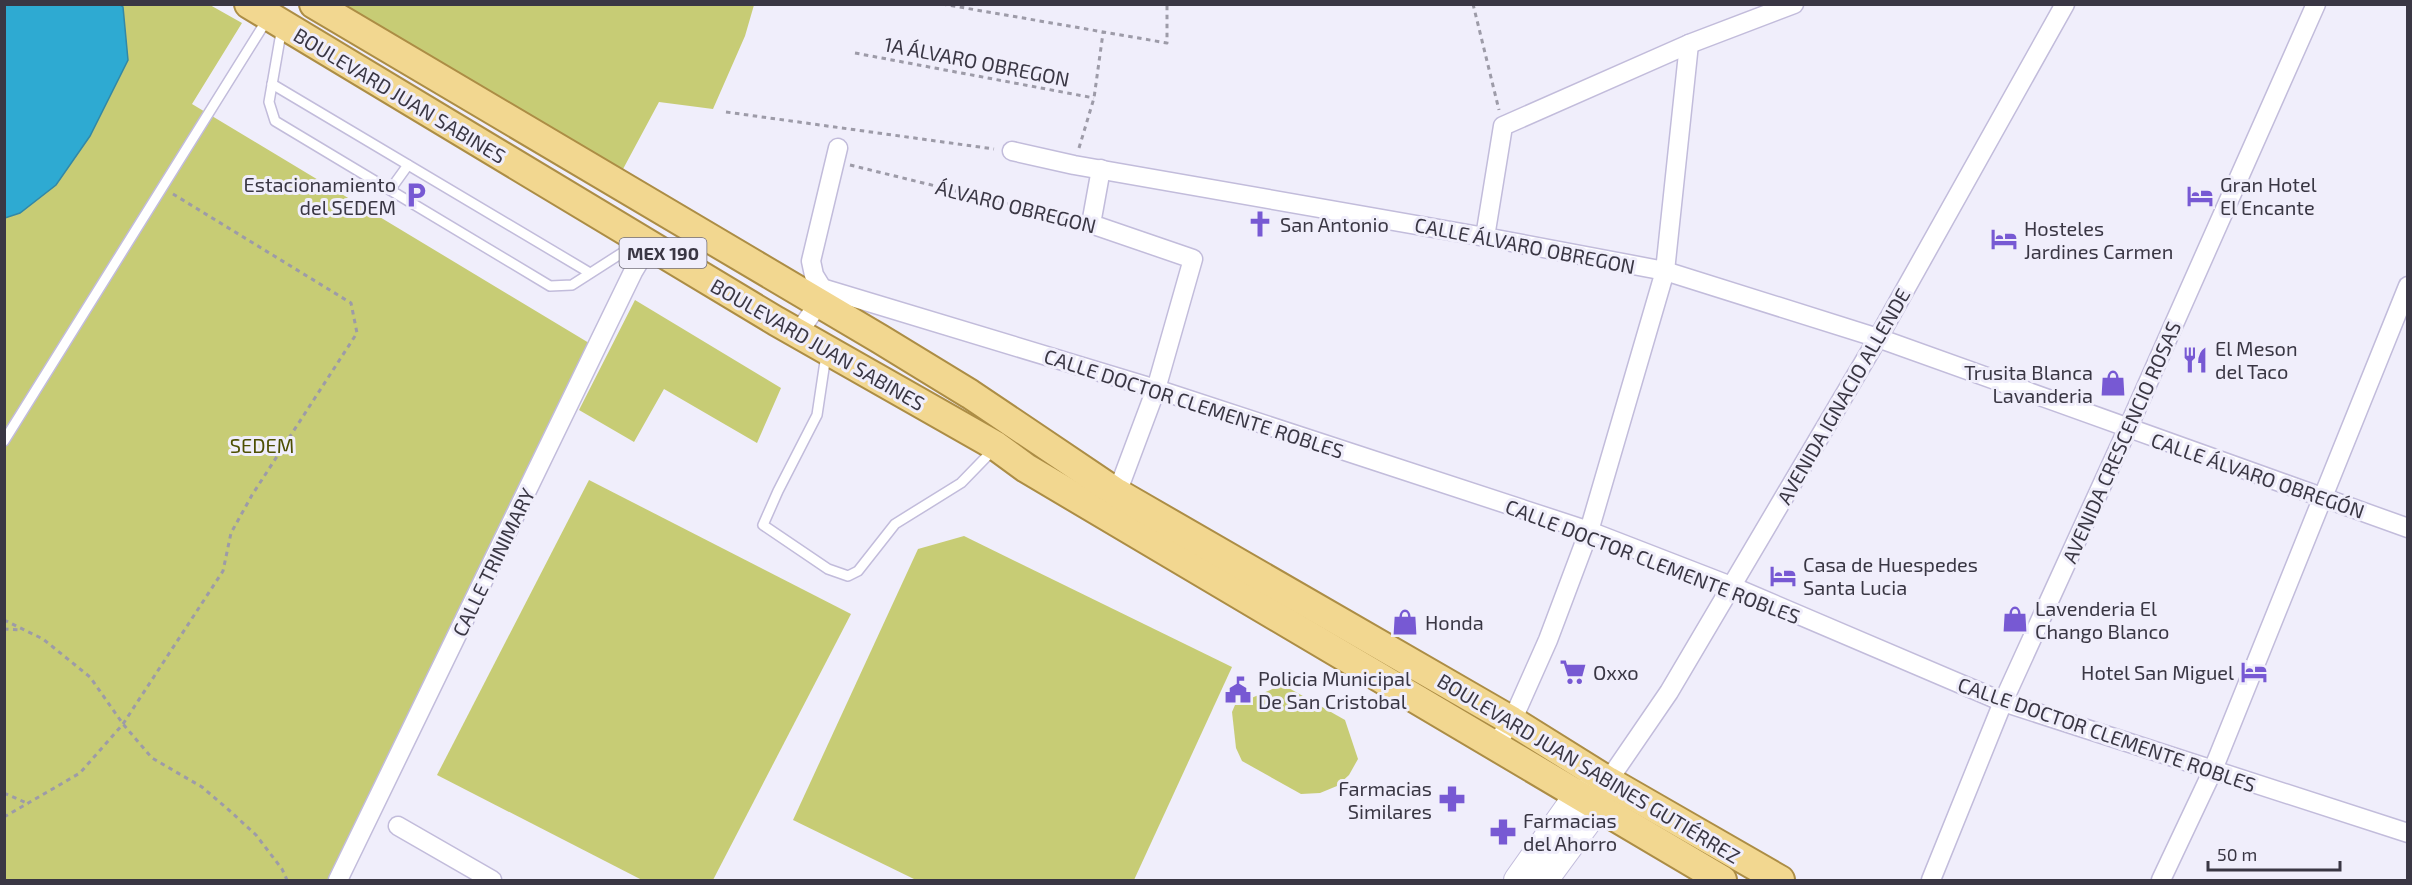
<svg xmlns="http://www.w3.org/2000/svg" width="2412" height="885" font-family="'Exo 2',sans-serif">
  <rect width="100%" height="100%" fill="#f0eefb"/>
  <g fill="#c7cc75">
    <path d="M5,5H210L242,23L192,104L594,346L334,880H5Z"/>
    <path d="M323,5H754L745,36L713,109L659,102L615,184Z"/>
    <path d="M635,300L781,388L757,443L664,389L634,442L579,410Z"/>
    <path d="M589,480L851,614L713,880H642L437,775Z"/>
    <path d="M964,536L1232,667L1134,880H916L793,820L918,549Z"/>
    <path d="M1277,687H1287L1345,720L1358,759L1349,775L1337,786L1320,793L1301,794L1242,761L1236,748L1232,712L1235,705Z"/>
  </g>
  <path fill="#2eaad2" stroke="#3288a7" stroke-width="1.5" d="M5,4L120,5L123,7L128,60L90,136L56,185L20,213L5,218Z"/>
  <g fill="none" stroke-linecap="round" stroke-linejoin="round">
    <g stroke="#c2bcdb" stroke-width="12">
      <g id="lane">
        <path d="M282,27L269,102L275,121L550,286L572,285L625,251L634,238"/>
        <path d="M272,84L590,273"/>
        <path d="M390,190L408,165"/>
        <path d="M826,355L817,415L778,491L763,525L828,569L848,576L858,571L895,524L961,483L995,448"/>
        <path d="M4,441L268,18"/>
      </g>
    </g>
    <g stroke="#c2bcdb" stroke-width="21">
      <g id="street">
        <path d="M1012,151L1074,165L1485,237L1665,271L1878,338L2408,528"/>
        <path d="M1101,169L1091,224L1193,259L1156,389L1117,493"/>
        <path d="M1485,237L1503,126L1689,44L1794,4"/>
        <path d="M822,288L1156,389L1589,531L1731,586L2003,702L2408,833"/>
        <path d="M798,333L819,303L822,288L814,275L811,261L838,148"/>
        <path d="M1495,745L1512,721L1548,640L1589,531L1665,271L1689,44"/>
        <path d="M1608,781L1669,692L1878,338L2065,4"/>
        <path d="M398,826L492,880"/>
        <path d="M338,880L633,272L649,245"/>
        <path d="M1931,880L2003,702L2127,430L2316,4"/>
        <path d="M2161,880L2212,772L2408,286"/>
      </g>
    </g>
    <g stroke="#c2bcdb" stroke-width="28">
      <g id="secondary">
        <path d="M1517,880L1577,795L1597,786"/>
        <path d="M1545,880L1598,808L1605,789"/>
      </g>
    </g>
    <g stroke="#ac8d45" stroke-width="32">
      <g id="primary">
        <path d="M249,4L776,321L996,446L1026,468L1722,880"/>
        <path d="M314,4L880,339L970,394L1117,493L1512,721L1608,781L1780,880"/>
      </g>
    </g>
    <g stroke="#9d9ba8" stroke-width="3" stroke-dasharray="4.5 4.5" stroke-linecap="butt">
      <path d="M942,4L1167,43V4"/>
      <path d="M1473,4L1499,110"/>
      <path d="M855,53L1094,98"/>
      <path d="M726,112L994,149"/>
      <path d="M1079,148L1094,98L1103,33"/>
      <path d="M850,165L1074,220"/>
      <path d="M4,620L43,639L90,677L123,724L152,758L202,787L230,811L256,835L282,869L287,880"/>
      <path d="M4,629L21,630"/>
      <path d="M4,793L29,804"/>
      <path d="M4,817L80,773L123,724L223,571L231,533L252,495L357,333L351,303L173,194"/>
    </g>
    <use href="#lane" stroke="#fff" stroke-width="9"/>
    <use href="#street" stroke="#fff" stroke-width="18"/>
    <use href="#secondary" stroke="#fff" stroke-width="26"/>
    <use href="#primary" stroke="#f2d790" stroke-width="28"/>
  </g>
  <defs>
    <g id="parking-bare" transform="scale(2.07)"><path d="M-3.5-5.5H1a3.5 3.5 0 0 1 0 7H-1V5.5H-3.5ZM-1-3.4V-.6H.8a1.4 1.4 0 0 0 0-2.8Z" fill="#7759d3" stroke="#f0eefb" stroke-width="2.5" paint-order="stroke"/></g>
    <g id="hotel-bare" transform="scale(2.07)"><path d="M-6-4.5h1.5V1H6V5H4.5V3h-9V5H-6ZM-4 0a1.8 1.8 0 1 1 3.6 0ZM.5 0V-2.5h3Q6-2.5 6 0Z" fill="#7759d3" stroke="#f0eefb" stroke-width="2.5" paint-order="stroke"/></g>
    <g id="church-bare" transform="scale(2.07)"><path d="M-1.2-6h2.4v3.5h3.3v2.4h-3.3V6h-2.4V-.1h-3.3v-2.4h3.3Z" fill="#7759d3" stroke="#f0eefb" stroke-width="2.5" paint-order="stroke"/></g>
    <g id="restaurant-bare" transform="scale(2.07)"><path d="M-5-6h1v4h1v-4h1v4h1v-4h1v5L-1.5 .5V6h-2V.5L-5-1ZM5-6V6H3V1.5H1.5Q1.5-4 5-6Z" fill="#7759d3" stroke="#f0eefb" stroke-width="2.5" paint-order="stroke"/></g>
    <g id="shop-bare" transform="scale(2.07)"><path d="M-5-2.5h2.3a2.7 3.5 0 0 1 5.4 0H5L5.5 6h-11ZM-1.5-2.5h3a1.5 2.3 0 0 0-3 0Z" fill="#7759d3" stroke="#f0eefb" stroke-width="2.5" paint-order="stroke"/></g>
    <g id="supermarket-bare" transform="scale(2.07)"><path d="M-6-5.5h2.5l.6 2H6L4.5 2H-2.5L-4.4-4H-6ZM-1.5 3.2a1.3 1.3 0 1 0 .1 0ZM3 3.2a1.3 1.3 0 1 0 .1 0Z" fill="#7759d3" stroke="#f0eefb" stroke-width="2.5" paint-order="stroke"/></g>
    <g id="civic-bare" transform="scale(2.07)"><path d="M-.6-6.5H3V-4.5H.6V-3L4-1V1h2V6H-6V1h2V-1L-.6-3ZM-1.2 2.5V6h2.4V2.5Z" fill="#7759d3" stroke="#f0eefb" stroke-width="2.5" paint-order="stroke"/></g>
    <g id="pharmacy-bare" transform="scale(2.07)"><path d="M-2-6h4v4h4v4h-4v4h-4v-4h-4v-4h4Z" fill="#7759d3" stroke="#f0eefb" stroke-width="2.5" paint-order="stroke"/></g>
  </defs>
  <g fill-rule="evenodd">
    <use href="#parking-bare" x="416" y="195"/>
    <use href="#hotel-bare" x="2200" y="196"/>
    <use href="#church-bare" x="1260" y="224"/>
    <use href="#hotel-bare" x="2004" y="239"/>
    <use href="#restaurant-bare" x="2195" y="360"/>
    <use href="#shop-bare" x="2113" y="383"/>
    <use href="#hotel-bare" x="1783" y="576"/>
    <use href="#shop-bare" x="2015" y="619"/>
    <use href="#shop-bare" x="1405" y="622"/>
    <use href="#supermarket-bare" x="1573" y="672"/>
    <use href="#hotel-bare" x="2254" y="672"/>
    <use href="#civic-bare" x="1238" y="690"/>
    <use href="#pharmacy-bare" x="1452" y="799"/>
    <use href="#pharmacy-bare" x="1503" y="832"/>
  </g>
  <g text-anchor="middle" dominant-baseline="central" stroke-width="6" stroke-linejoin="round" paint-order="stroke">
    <rect fill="#f0eefb" stroke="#716e7b" stroke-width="1.5" x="619.5" y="238" width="87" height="30" rx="4.5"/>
    <g font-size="18" font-weight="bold" fill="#3a3744">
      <text x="663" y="253">MEX 190</text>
    </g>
    <g font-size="20" fill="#3a3744" stroke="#f0eefb">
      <text transform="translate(977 61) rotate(11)">1A ÁLVARO OBREGON</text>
      <text transform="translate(400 95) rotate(31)">BOULEVARD JUAN SABINES</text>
      <text transform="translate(1016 206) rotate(14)">ÁLVARO OBREGON</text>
      <text transform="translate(1525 245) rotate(11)">CALLE ÁLVARO OBREGON</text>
      <text transform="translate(818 344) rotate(30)">BOULEVARD JUAN SABINES</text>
      <text transform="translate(1843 396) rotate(-60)">AVENIDA IGNACIO ALLENDE</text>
      <text transform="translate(1194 403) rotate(18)">CALLE DOCTOR CLEMENTE ROBLES</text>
      <text transform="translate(2121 442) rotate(-66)">AVENIDA CRESCENCIO ROSAS</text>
      <text transform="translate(2258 475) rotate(19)">CALLE ÁLVARO OBREGÓN</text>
      <text transform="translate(1653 561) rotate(21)">CALLE DOCTOR CLEMENTE ROBLES</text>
      <text transform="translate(493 562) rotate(-64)">CALLE TRINIMARY</text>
      <text transform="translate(2107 734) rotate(19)">CALLE DOCTOR CLEMENTE ROBLES</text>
      <text transform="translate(1589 768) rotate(31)">BOULEVARD JUAN SABINES GUTIÉRREZ</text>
    </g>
    <g font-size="20" fill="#3a3744" stroke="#f0eefb" text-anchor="start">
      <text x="396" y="184" text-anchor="end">Estacionamiento<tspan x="396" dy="23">del SEDEM</tspan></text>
      <text x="2220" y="184">Gran Hotel<tspan x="2220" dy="23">El Encante</tspan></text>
      <text x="1280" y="224">San Antonio</text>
      <text x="2024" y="228">Hosteles<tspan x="2024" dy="23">Jardines Carmen</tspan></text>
      <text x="2215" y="348">El Meson<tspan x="2215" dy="23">del Taco</tspan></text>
      <text x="2093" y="372" text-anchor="end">Trusita Blanca<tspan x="2093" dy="23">Lavanderia</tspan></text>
      <text x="1803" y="564">Casa de Huespedes<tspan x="1803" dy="23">Santa Lucia</tspan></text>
      <text x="2035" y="608">Lavenderia El<tspan x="2035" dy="23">Chango Blanco</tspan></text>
      <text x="1425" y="622">Honda</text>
      <text x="1593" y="672">Oxxo</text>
      <text x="2234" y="672" text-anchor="end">Hotel San Miguel</text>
      <text x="1258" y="678">Policia Municipal<tspan x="1258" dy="23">De San Cristobal</tspan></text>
      <text x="1432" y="788" text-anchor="end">Farmacias<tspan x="1432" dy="23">Similares</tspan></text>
      <text x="1523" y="820">Farmacias<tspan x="1523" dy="23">del Ahorro</tspan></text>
    </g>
    <g font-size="20" fill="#4d4f03" stroke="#f0eefb">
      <text x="262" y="445">SEDEM</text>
    </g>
  </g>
  <rect width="2412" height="885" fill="none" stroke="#3a3744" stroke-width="12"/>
  <path d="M2208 861v9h132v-9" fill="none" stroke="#3a3744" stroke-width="3"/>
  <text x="2217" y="861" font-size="18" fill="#3a3744" stroke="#f0eefb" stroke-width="4.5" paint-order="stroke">50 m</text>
</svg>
